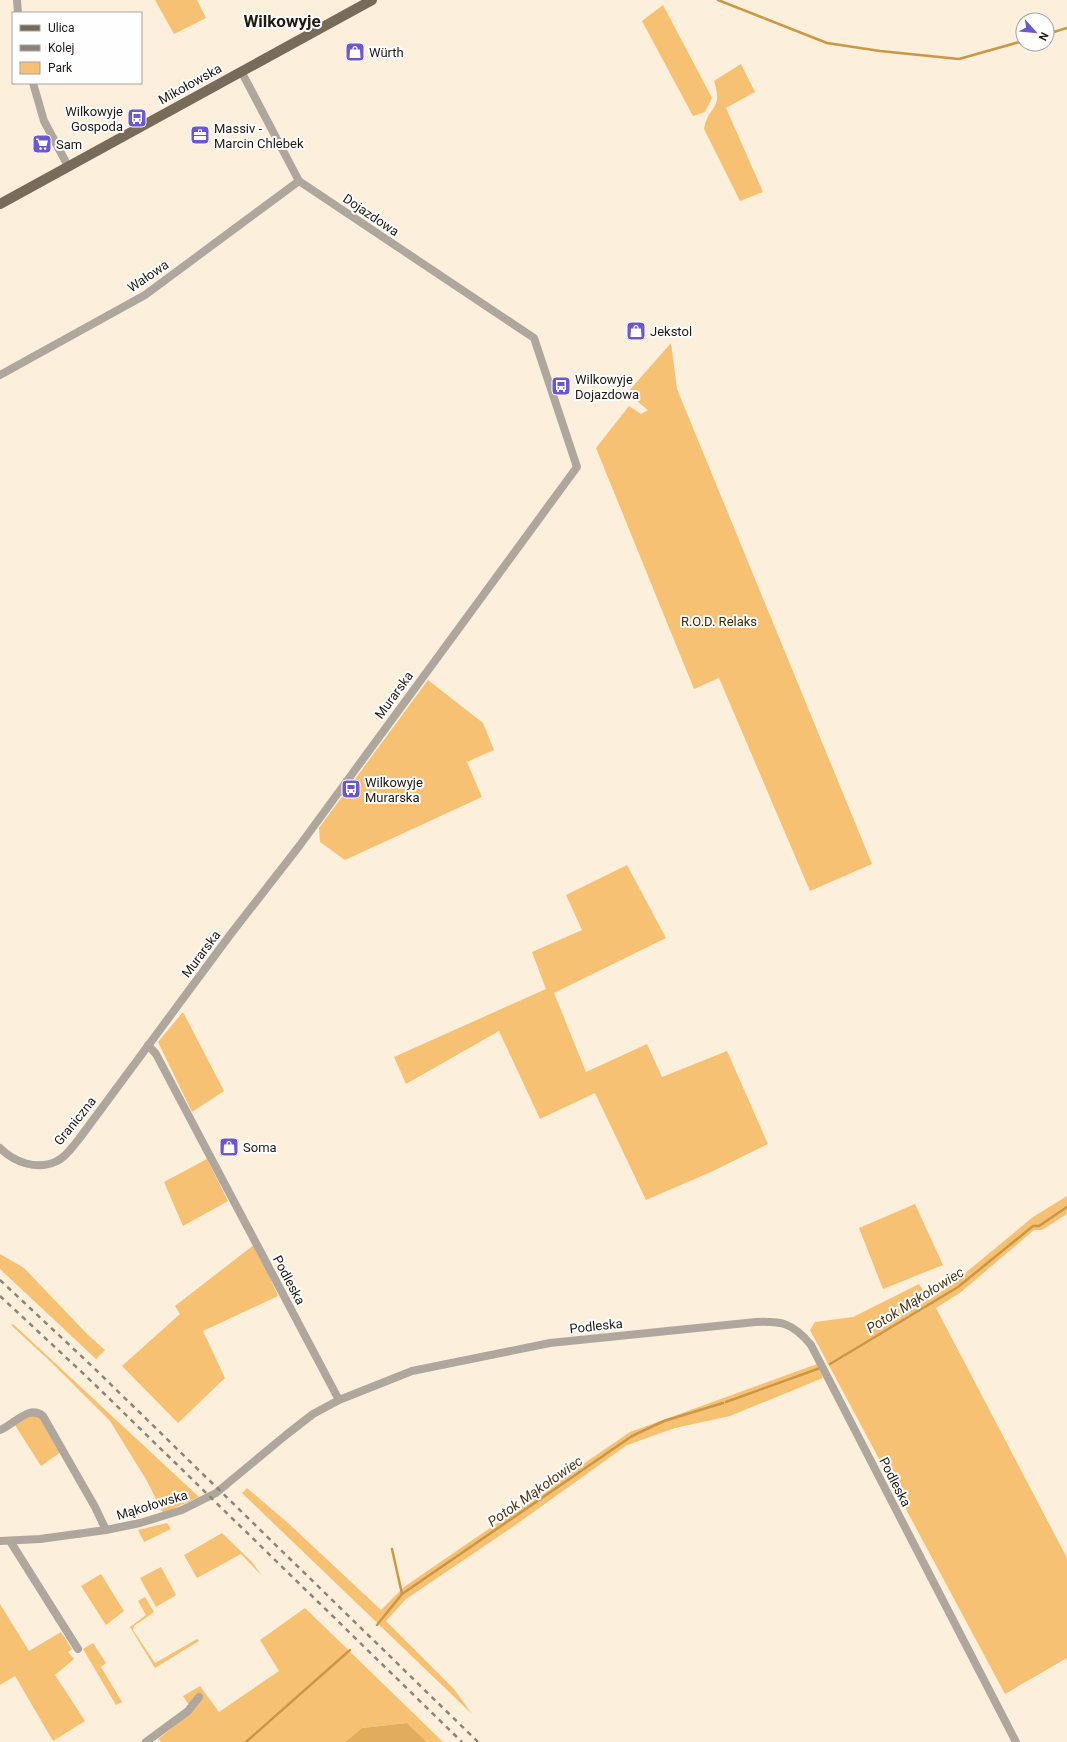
<svg xmlns="http://www.w3.org/2000/svg" width="1067" height="1742" font-family="Roboto,sans-serif">
  <rect width="100%" height="100%" fill="#fcefdc"/>
  <g fill="#f6c173">
    <path d="M155,0H197L206,18L174,34Z"/>
    <path d="M663,5L712,98L705,112L693,116L642,21Z"/>
    <path d="M741,64L755,92L726,108L763,192L740,201L704,129C708,105 724,111 714,81Z"/>
    <path d="M671,343L677,389L872,864L810,891L719,678L694,689L596,448L629,406L641,414L648,410L627,393Z"/>
    <path d="M428,680L483,723L494,750L467,762L482,797L345,860L320,842L319,828Z"/>
    <path d="M627,865L666,938L554,993L586,1072L647,1044L662,1077L727,1051L768,1144L711,1172L646,1200L595,1093L540,1119L499,1031L406,1084L394,1057L546,989L532,952L582,930L566,895Z"/>
    <path d="M183,1012L224,1091L192,1112L158,1042Z"/>
    <path d="M207,1159L228,1201L183,1226L164,1182Z"/>
    <path d="M1067,1196V1214L1042,1230H1034L961,1292L936,1308L1067,1558V1658L1005,1694L810,1330L815,1322L853,1317L919,1284L929,1300L958,1279L1033,1217Z"/>
    <path d="M915,1204L943,1265L883,1289L859,1228Z"/>
    <path d="M255,1244L278,1296L203,1331L225,1378L178,1423L122,1366L180,1314L175,1306Z"/>
    <path d="M0,1254L24,1268L88,1335L105,1350L96,1359L0,1269Z"/>
    <path d="M13,1324L199,1497L163,1513L147,1481L110,1421L52,1363L11,1325Z"/>
    <path d="M817,1364L823,1378L730,1416L675,1428L627,1445L514,1526L406,1599L386,1621L454,1689L472,1714L242,1493L247,1488L288,1523L381,1610L404,1587L630,1432Z"/>
    <path d="M29,1415L39,1416L61,1452L41,1466L15,1425Z"/>
    <path d="M167,1523L171,1529L144,1542L138,1530Z"/>
    <path d="M222,1533L252,1562L263,1577L241,1554L197,1578L184,1555Z"/>
    <path d="M161,1567L176,1595L156,1607L140,1578Z"/>
    <path d="M101,1574L124,1611L106,1625L81,1586Z"/>
    <path d="M145,1597L154,1612L134,1626L133,1630L155,1663L197,1639L199,1641L155,1668L130,1627L146,1615L138,1601Z"/>
    <path d="M0,1604L29,1651L61,1632L72,1649L68,1652L74,1659L55,1675L85,1721L53,1741L15,1676L0,1685Z"/>
    <path d="M305,1608L443,1742H427L407,1723L362,1728L345,1742H161L158,1739L193,1711L183,1696L200,1686L219,1712L279,1671L260,1640Z"/>
    <path d="M93,1643L106,1663L101,1667L122,1702L116,1705L83,1649Z"/>
  </g>
  <path fill="#e1ac5b" d="M407,1723L427,1742H345L362,1728Z"/>
  <g fill="none" stroke-linecap="round" stroke-linejoin="round">
    <g stroke="#cb9745" stroke-width="2.5">
      <path d="M718,0L827,43L880,51L959,59L1023,41"/>
      <path d="M1047,34L1067,28"/>
      <path d="M830,1364L958,1287L1033,1226H1039L1067,1207"/>
      <path d="M726,1402L820,1368"/>
      <path d="M392,1549L402,1594"/>
      <path d="M377,1625L402,1594L632,1436L664,1421L723,1403"/>
      <path d="M246,1742L350,1650"/>
    </g>
    <g stroke="#afa79e" stroke-width="8">
      <path d="M17,0L18,13"/>
      <path d="M33,83L44,121L68,166"/>
      <path d="M0,375L145,295L299,181"/>
      <path d="M148,1045L156,1054L339,1400"/>
      <path d="M0,1148C14,1162 37,1171 57,1161C66,1157 73,1146 79,1139L230,935L300,845L577,467L534,338L299,181L241,71"/>
      <path d="M0,1430C14,1425 29,1404 43,1416L95,1507L106,1530"/>
      <path d="M0,1541L40,1539L106,1530L140,1523L182,1510L216,1493L286,1435L313,1414L339,1400L412,1371L550,1343L756,1322C782,1321 793,1323 811,1345L1016,1742"/>
      <path d="M10,1541L78,1649"/>
      <path d="M146,1742L188,1711L199,1697"/>
    </g>
    <path stroke="#776b59" stroke-width="10" d="M0,204L372,0"/>
    <g stroke="#8d8376" stroke-width="2.5" stroke-dasharray="5 5" stroke-linecap="butt">
      <path d="M0,1280L95,1369L478,1742"/>
      <path d="M0,1296L87,1377L462,1742"/>
    </g>
  </g>
  <defs>
    <g id="shop-square" transform="scale(1)"><rect x="-9" y="-9" width="18" height="18" rx="4" fill="#6b57d1" stroke="#fefefe"/><path d="M-5-2.5h2.3a2.7 3.5 0 0 1 5.4 0H5L5.5 6h-11ZM-1.5-2.5h3a1.5 2.3 0 0 0-3 0Z" fill="#fff"/></g>
    <g id="bus-square" transform="scale(1)"><rect x="-9" y="-9" width="18" height="18" rx="4" fill="#6b57d1" stroke="#fefefe"/><path d="M-5-6H5V4H4V6H2V4H-2V6H-4V4H-5ZM-3.5-4V0h7V-4ZM-3.5 1.2v1.5H-2V1.2ZM2 1.2v1.5H3.5V1.2Z" fill="#fff"/></g>
    <g id="office-square" transform="scale(1)"><rect x="-9" y="-9" width="18" height="18" rx="4" fill="#6b57d1" stroke="#fefefe"/><path d="M-6-3h4V-5.5h4V-3h4V5H-6ZM-1-4.5V-3h2v-1.5ZM-6 0V1H6V0Z" fill="#fff"/></g>
    <g id="supermarket-square" transform="scale(1)"><rect x="-9" y="-9" width="18" height="18" rx="4" fill="#6b57d1" stroke="#fefefe"/><path d="M-6-5.5h2.5l.6 2H6L4.5 2H-2.5L-4.4-4H-6ZM-1.5 3.2a1.3 1.3 0 1 0 .1 0ZM3 3.2a1.3 1.3 0 1 0 .1 0Z" fill="#fff"/></g>
  </defs>
  <g fill-rule="evenodd">
    <use href="#shop-square" x="355" y="52"/>
    <use href="#bus-square" x="137" y="118"/>
    <use href="#office-square" x="200" y="135"/>
    <use href="#supermarket-square" x="42" y="144"/>
    <use href="#shop-square" x="636" y="331"/>
    <use href="#bus-square" x="561" y="386"/>
    <use href="#bus-square" x="351" y="789"/>
    <use href="#shop-square" x="229" y="1147"/>
  </g>
  <g text-anchor="middle" dominant-baseline="central" stroke-width="4" stroke-linejoin="round" paint-order="stroke">
    <g font-size="13" fill="#201a12" stroke="#fefefe" text-anchor="start">
      <text x="369" y="52">Würth</text>
      <text x="123" y="111" text-anchor="end">Wilkowyje<tspan x="123" dy="15">Gospoda</tspan></text>
      <text x="214" y="128">Massiv -<tspan x="214" dy="15">Marcin Chlebek</tspan></text>
      <text x="56" y="144">Sam</text>
      <text x="650" y="331">Jekstol</text>
      <text x="575" y="379">Wilkowyje<tspan x="575" dy="15">Dojazdowa</tspan></text>
      <text x="365" y="782">Wilkowyje<tspan x="365" dy="15">Murarska</tspan></text>
      <text x="243" y="1147">Soma</text>
    </g>
    <g font-size="13" fill="#201a12" stroke="#fefefe">
      <text transform="translate(190 84) rotate(-29)">Mikołowska</text>
      <text transform="translate(371 215) rotate(34)">Dojazdowa</text>
      <text transform="translate(148 276) rotate(-34)">Wałowa</text>
      <text transform="translate(394 695) rotate(-54)">Murarska</text>
      <text transform="translate(201 954) rotate(-53)">Murarska</text>
      <text transform="translate(75 1121) rotate(-51)">Graniczna</text>
      <text transform="translate(289 1280) rotate(62)">Podleska</text>
      <text transform="translate(596 1326) rotate(-6)">Podleska</text>
      <text transform="translate(895 1482) rotate(63)">Podleska</text>
      <text transform="translate(152 1505) rotate(-17)">Mąkołowska</text>
    </g>
    <g font-size="13" fill="#3f2a05" stroke="#fefefe">
      <text x="719" y="621">R.O.D. Relaks</text>
    </g>
    <g font-size="14" font-style="italic" fill="#4e3816" stroke="#fefefe">
      <text transform="translate(915 1300) rotate(-32)">Potok Mąkołowiec</text>
      <text transform="translate(535 1491) rotate(-35)">Potok Mąkołowiec</text>
    </g>
    <g font-size="17" font-weight="bold" fill="#201a12" stroke="#fefefe">
      <text x="282" y="21">Wilkowyje</text>
    </g>
  </g>
  <rect x="12" y="12" width="130" height="72" fill="#fefefe" stroke="#a5a3a0"/>
  <rect x="20" y="25" width="20" height="6" fill="#776b59" stroke="#a5a3a0"/>
  <text x="48" y="32" font-size="12" fill="#201a12">Ulica</text>
  <rect x="20" y="45" width="20" height="6" fill="#8d8376" stroke="#a5a3a0"/>
  <text x="48" y="52" font-size="12" fill="#201a12">Kolej</text>
  <rect x="20" y="62" width="20" height="12" fill="#f6c173" stroke="#a5a3a0"/>
  <text x="48" y="72" font-size="12" fill="#201a12">Park</text>
  <g transform="translate(1035 32) rotate(117)"><circle r="19" fill="#fefefe" stroke="#a5a3a0"/>
  <path d="M0-3L7 15L0 10L-7 15Z" fill="#6b57d1"/>
  <text y="-6" font-size="11" font-weight="bold" text-anchor="middle" fill="#201a12">N</text>
  </g>
</svg>
